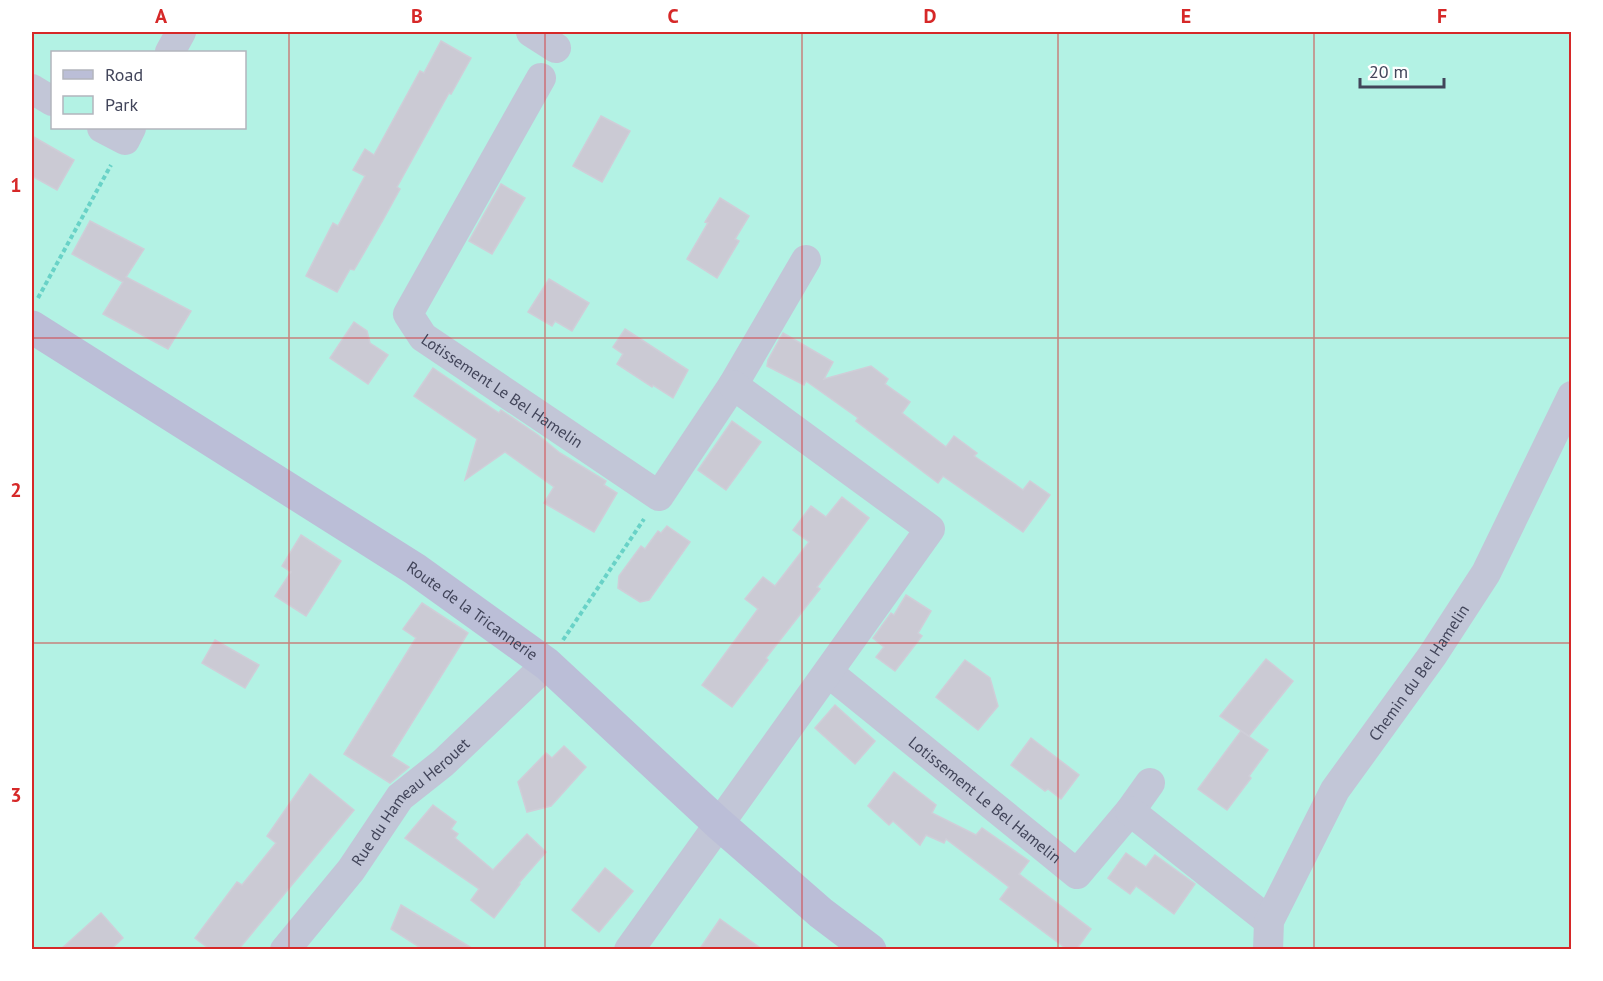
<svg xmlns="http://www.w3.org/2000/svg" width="1603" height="981" font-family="'PT Sans',sans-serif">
  <rect width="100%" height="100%" fill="#eeecea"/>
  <path fill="#b3f2e4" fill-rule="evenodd" d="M32,32H1571V949H32ZM52,52H244V128H52Z"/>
  <g fill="#cbcad4" stroke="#cfced8" stroke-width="1.5">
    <path d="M441,41L471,58L451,94L449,93L397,187L400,189L383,220L354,270L350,269L337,292L306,276L333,223L338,226L365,176L353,170L365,149L374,155L420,71L424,73Z"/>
    <path d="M601,116L630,131L602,182L573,166Z"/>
    <path d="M32,136L74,160L57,190L32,176Z"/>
    <path d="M501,184L525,198L492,254L469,241Z"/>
    <path d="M720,198L749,216L735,239L739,241L717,278L687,259L708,223L705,222Z"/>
    <path d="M90,221L144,249L126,277L191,311L168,349L103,314L123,282L72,254Z"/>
    <path d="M549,279L589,303L572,331L555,321L552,326L528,312Z"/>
    <path d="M354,322L367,331L370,343L388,355L368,384L330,358Z"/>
    <path d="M625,329L688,370L673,398L653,385L652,387L617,364L623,354L613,347Z"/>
    <path d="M783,333L833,362L824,379L871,366L888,379L885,384L910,402L902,413L946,447L954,436L977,453L974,456L1023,490L1030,481L1050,495L1023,532L943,476L938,483L856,421L858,418L806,381L804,385L767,366L768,360Z"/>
    <path d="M433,368L499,413L501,410L538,435L560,453L606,481L604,485L617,493L594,532L544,503L554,487L505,452L465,480L477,439L414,396Z"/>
    <path d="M732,421L761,442L726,490L698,470Z"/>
    <path d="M842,497L869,518L817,587L820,589L766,658L768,660L732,707L702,685L758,609L745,599L763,577L775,586L809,542L793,530L811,506L826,517Z"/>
    <path d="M667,526L690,542L649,600L640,602L618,588L619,576L641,546L645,549L658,531L661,533Z"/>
    <path d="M301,535L341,561L306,616L275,596L291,572L282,566Z"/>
    <path d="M906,595L931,611L918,633L922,636L895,671L876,657L884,647L873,638L891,613L894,615Z"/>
    <path d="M422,603L468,633L391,756L409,767L390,783L344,754L416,638L403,629Z"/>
    <path d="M215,640L259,665L245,688L202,663Z"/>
    <path d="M1266,659L1293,681L1249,736L1220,716Z"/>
    <path d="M965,660L990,678L998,706L978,730L936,697Z"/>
    <path d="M835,705L875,741L855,764L815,728Z"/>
    <path d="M1241,731L1268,750L1249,776L1251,778L1227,810L1198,789Z"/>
    <path d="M1031,738L1079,775L1061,799L1048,789L1045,791L1011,765Z"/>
    <path d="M564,746L586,767L551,806L527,812L518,782L546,753L552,758Z"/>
    <path d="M894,772L936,805L932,813L976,835L982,828L1029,861L1019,874L1091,929L1076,950H1068L1000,899L1009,887L946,839L944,843L926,835L920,845L893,821L889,825L868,806Z"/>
    <path d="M310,774L354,810L238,950H211L195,938L237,882L242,885L276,843L267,836Z"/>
    <path d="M433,805L456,822L451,829L458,834L455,838L493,870L527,834L546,852L519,883L520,884L494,918L471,900L479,889L405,838Z"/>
    <path d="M1126,853L1146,867L1155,855L1195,884L1174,914L1136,886L1130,894L1108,878Z"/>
    <path d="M605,868L633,891L599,932L572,910Z"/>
    <path d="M401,905L475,950H424L391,929Z"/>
    <path d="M101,913L123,938L110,950H60Z"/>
    <path d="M720,919L763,950H699Z"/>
  </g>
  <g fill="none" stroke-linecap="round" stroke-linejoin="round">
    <g stroke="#69d2c7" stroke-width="4" stroke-dasharray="4.5 3" stroke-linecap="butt">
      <path d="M38,298L111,165"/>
      <path d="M563,640L644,519"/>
    </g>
    <g stroke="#c2c6d7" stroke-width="30">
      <path d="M531,32L556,48"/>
      <path d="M170,52L181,32"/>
      <path id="s1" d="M541,78L408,314L423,337L659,496L733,385L806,260"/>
      <path d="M32,89L52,101"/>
      <path d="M102,128L125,140L131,128"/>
      <path id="s2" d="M829,673L1077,874L1130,811L1150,783"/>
      <path d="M1130,811L1269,921"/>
      <path id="s3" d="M285,950L351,870L400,797L443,763L547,664"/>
      <path d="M629,950L930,529L733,385"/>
      <path id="s4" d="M1268,950L1269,921L1335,790L1432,656L1486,573L1572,396"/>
    </g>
    <path stroke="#bbbed7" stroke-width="33" id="s5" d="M32,327L415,569L547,664L718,823L821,913L870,950"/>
  </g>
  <path fill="none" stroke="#d62828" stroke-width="1.5" stroke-opacity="0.55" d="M289,32V950M545,32V950M802,32V950M1058,32V950M1314,32V950M32,338H1572M32,643H1572"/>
  <g text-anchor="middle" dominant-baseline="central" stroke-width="5" stroke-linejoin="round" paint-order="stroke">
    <g font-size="16" fill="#42455a" stroke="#fff">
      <text stroke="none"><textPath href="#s1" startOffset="394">Lotissement Le Bel Hamelin</textPath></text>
      <text stroke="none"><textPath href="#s5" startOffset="524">Route de la Tricannerie</textPath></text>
      <text stroke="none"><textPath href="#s4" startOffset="320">Chemin du Bel Hamelin</textPath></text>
      <text stroke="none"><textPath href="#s2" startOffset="201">Lotissement Le Bel Hamelin</textPath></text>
      <text stroke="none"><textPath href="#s3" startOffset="195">Rue du Hameau Herouet</textPath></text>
    </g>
  </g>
  <rect width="1603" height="981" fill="none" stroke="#ffffff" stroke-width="66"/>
  <rect x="51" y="51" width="195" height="78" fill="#ffffff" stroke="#b3b5bd" stroke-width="1.5"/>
  <rect x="63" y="70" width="30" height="9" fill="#bbbed7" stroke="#b3b5bd" stroke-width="1.5"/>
  <text x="105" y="81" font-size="18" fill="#42455a">Road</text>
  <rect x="63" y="96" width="30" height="18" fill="#b3f2e4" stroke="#b3b5bd" stroke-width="1.5"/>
  <text x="105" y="111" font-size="18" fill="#42455a">Park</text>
  <path d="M1360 78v9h84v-9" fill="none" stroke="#42455a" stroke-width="3"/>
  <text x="1369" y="78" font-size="18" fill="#42455a" stroke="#ffffff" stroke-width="4.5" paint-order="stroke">20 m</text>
  <rect x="33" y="33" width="1537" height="915" fill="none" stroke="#d62828" stroke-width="2"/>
  <g font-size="20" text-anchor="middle" font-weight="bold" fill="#d62828">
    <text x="161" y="23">A</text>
    <text x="417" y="23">B</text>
    <text x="673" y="23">C</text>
    <text x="930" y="23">D</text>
    <text x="1186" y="23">E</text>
    <text x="1442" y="23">F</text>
    <text x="16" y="192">1</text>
    <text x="16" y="497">2</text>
    <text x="16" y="802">3</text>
  </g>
</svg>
